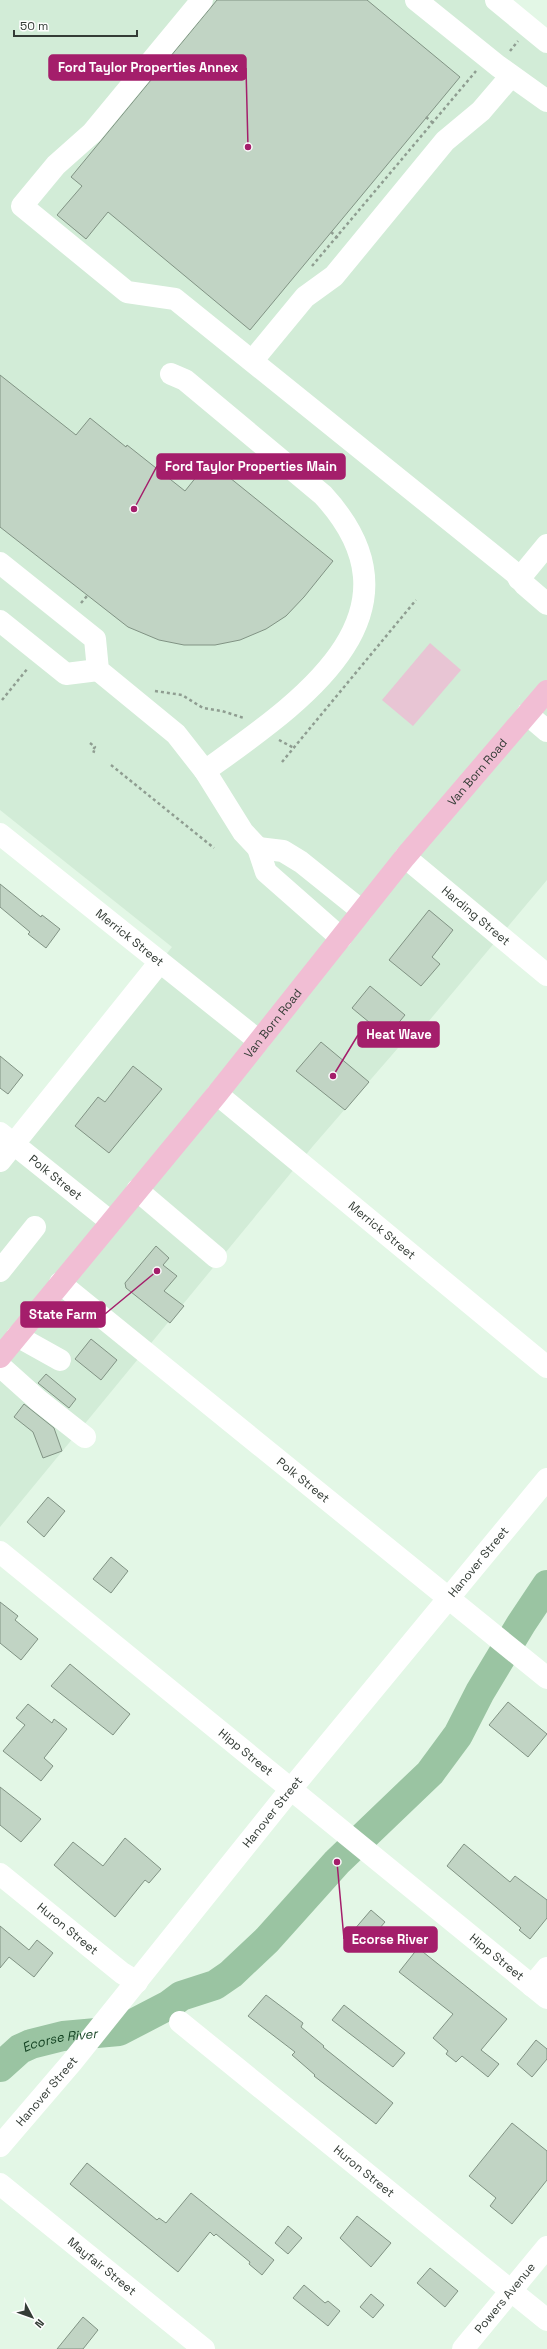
<svg xmlns="http://www.w3.org/2000/svg" width="547" height="2349" font-family="'Space Grotesk',sans-serif">
  <rect width="100%" height="100%" fill="#e3f7e6"/>
  <path fill="#d2ecd7" d="M0,0H504L547,36V880L408,1046L398,1048L313,1146L0,1527V1161L172,947L0,810Z"/>
  <path fill="#e8c5d4" d="M430,643L461,670L413,726L382,700Z"/>
  <g fill="none" stroke-linecap="round" stroke-linejoin="round">
    <path stroke="#9ac4a2" stroke-width="30" id="s1" d="M0,2067L20,2049L31,2044L63,2036L119,2031L169,2005L181,1996L215,1985L231,1974L267,1940L337,1862L430,1773L458,1735L480,1692L521,1624L547,1585"/>
  </g>
  <g fill="#c1d4c4" stroke="#819384">
    <path d="M217,0H367L460,77L250,330L108,212L86,239L57,215L82,186L71,177Z"/>
    <path d="M0,375L76,435L90,418L126,447L127,445L185,491L209,461L333,561L304,597L286,616L266,629L240,640L215,645H184L159,640L128,627L0,527Z"/>
    <path d="M0,884L41,917L42,915L60,929L46,948L28,934L30,932L0,907Z"/>
    <path d="M429,910L453,930L432,957L440,964L421,986L389,960Z"/>
    <path d="M370,986L405,1015L387,1037L352,1008Z"/>
    <path d="M321,1042L369,1082L345,1110L296,1071Z"/>
    <path d="M0,1056L23,1075L8,1094L0,1088Z"/>
    <path d="M133,1066L162,1089L109,1153L75,1126L98,1097L105,1102Z"/>
    <path d="M156,1246L169,1258L163,1265L177,1276L164,1291L184,1306L170,1323L126,1288L125,1283Z"/>
    <path d="M91,1339L117,1360L101,1380L75,1359Z"/>
    <path d="M46,1374L76,1399L69,1408L38,1383Z"/>
    <path d="M24,1404L54,1428L62,1451L43,1458L33,1432L14,1417Z"/>
    <path d="M48,1497L65,1511L44,1537L27,1522Z"/>
    <path d="M111,1557L128,1571L111,1593L93,1579Z"/>
    <path d="M0,1602L18,1616L15,1620L38,1639L21,1660L0,1643Z"/>
    <path d="M70,1664L130,1714L113,1735L51,1686Z"/>
    <path d="M508,1702L547,1734L528,1757L489,1725Z"/>
    <path d="M28,1704L52,1723L54,1719L67,1729L44,1758L53,1766L41,1781L3,1751L25,1725L16,1718Z"/>
    <path d="M0,1787L41,1819L21,1842L0,1825Z"/>
    <path d="M125,1838L161,1869L149,1883L145,1880L115,1917L54,1865L73,1842L103,1866Z"/>
    <path d="M464,1844L510,1882L515,1876L547,1900V1918L530,1939L519,1930L521,1928L447,1866Z"/>
    <path d="M371,1910L385,1922L367,1943L353,1931Z"/>
    <path d="M0,1926L29,1950L37,1940L53,1953L34,1977L9,1957L0,1968Z"/>
    <path d="M418,1948L507,2019L481,2050L499,2064L488,2077L462,2056L456,2062L446,2054L448,2051L433,2038L453,2014L399,1972Z"/>
    <path d="M266,1995L303,2023L301,2027L324,2046L323,2047L393,2103L376,2124L314,2076L315,2075L292,2055L295,2052L248,2016Z"/>
    <path d="M344,2005L405,2053L393,2067L332,2020Z"/>
    <path d="M536,2040L547,2049V2059L532,2077L517,2064Z"/>
    <path d="M512,2123L547,2151V2180L512,2224L490,2206L496,2198L469,2176Z"/>
    <path d="M87,2163L157,2220L159,2218L166,2223L191,2193L274,2260L262,2275L249,2264L250,2262L216,2234L214,2236L210,2232L178,2272L70,2184Z"/>
    <path d="M357,2216L391,2243L371,2267L340,2238Z"/>
    <path d="M288,2226L302,2238L288,2254L275,2243Z"/>
    <path d="M430,2268L458,2291L445,2307L417,2283Z"/>
    <path d="M304,2285L325,2303L328,2301L340,2311L328,2326L293,2298Z"/>
    <path d="M371,2294L384,2305L373,2318L360,2307Z"/>
    <path d="M83,2317L98,2330L83,2349H57Z"/>
  </g>
  <g fill="none" stroke-linecap="round" stroke-linejoin="round">
    <g stroke="#8f9d91" stroke-width="2.5" stroke-dasharray="3 3" stroke-linecap="butt">
      <path d="M510,51L518,41"/>
      <path d="M426,117L433,123"/>
      <path d="M331,232L338,238"/>
      <path d="M312,266L476,71"/>
      <path d="M81,603L87,596"/>
      <path d="M155,691L182,695L203,708L222,711L244,718"/>
      <path d="M2,700L28,668"/>
      <path d="M279,740L294,748"/>
      <path d="M90,743L95,747L92,751L95,752"/>
      <path d="M282,762L416,600"/>
      <path d="M111,765L214,848"/>
    </g>
    <g stroke="#fff" stroke-width="22">
      <path d="M202,0L92,133L56,165L22,206L127,292L175,299L515,573L525,585L547,604"/>
      <path d="M416,0L498,66L547,101"/>
      <path d="M496,0L547,42"/>
      <path d="M253,360L305,297L334,276L445,141L481,111L511,76"/>
      <path d="M171,374L185,380L323,495C434,616 296,705 205,771"/>
      <path d="M0,563L95,639L98,670L176,734L205,771L243,832L258,848L266,872L341,938"/>
      <path d="M519,579L547,545"/>
      <path d="M0,621L66,674L98,670"/>
      <path d="M527,714L547,731"/>
      <path id="s2" d="M0,834L259,1041"/>
      <path d="M258,848L283,851L301,862L362,911"/>
      <path id="s3" d="M405,857L547,975"/>
      <path id="s4" d="M217,1094L547,1367"/>
      <path id="s5" d="M0,1133L111,1222"/>
      <path d="M0,1161L160,962"/>
      <path d="M137,1190L216,1257"/>
      <path d="M0,1271L35,1227"/>
      <path id="s6" d="M60,1283L547,1678"/>
      <path d="M17,1336L60,1360"/>
      <path d="M0,1366L38,1400L85,1437"/>
      <path id="s7" d="M0,1552L547,1998"/>
      <path id="s8" d="M0,1874L122,1973L137,1982"/>
      <path d="M532,1986L547,1968"/>
      <path id="s9" d="M180,2022L547,2320"/>
      <path id="s10" d="M0,2146L72,2062L291,1789L547,1479"/>
      <path id="s11" d="M0,2184L204,2349"/>
      <path id="s12" d="M463,2349L547,2247"/>
    </g>
    <path stroke="#f1bed4" stroke-width="22" id="s13" d="M0,1357L217,1094L405,857L547,691"/>
  </g>
  <g text-anchor="middle" dominant-baseline="central" stroke-width="3" stroke-linejoin="round" paint-order="stroke">
    <g font-size="12" fill="#343c36" stroke="#fefefe">
      <text stroke="none"><textPath href="#s13" startOffset="755">Van Born Road</textPath></text>
      <text stroke="none"><textPath href="#s3" startOffset="92">Harding Street</textPath></text>
      <text stroke="none"><textPath href="#s2" startOffset="166">Merrick Street</textPath></text>
      <text stroke="none"><textPath href="#s13" startOffset="431">Van Born Road</textPath></text>
      <text stroke="none"><textPath href="#s5" startOffset="71">Polk Street</textPath></text>
      <text stroke="none"><textPath href="#s4" startOffset="214">Merrick Street</textPath></text>
      <text stroke="none"><textPath href="#s6" startOffset="313">Polk Street</textPath></text>
      <text stroke="none"><textPath href="#s10" startOffset="755">Hanover Street</textPath></text>
      <text stroke="none"><textPath href="#s7" startOffset="317">Hipp Street</textPath></text>
      <text stroke="none"><textPath href="#s10" startOffset="431">Hanover Street</textPath></text>
      <text stroke="none"><textPath href="#s8" startOffset="87">Huron Street</textPath></text>
      <text stroke="none"><textPath href="#s7" startOffset="641">Hipp Street</textPath></text>
      <text stroke="none"><textPath href="#s10" startOffset="72">Hanover Street</textPath></text>
      <text stroke="none"><textPath href="#s9" startOffset="237">Huron Street</textPath></text>
      <text stroke="none"><textPath href="#s11" startOffset="131">Mayfair Street</textPath></text>
      <text stroke="none"><textPath href="#s12" startOffset="66">Powers Avenue</textPath></text>
    </g>
    <g font-size="13" font-style="italic" fill="#103f1f" stroke="#fefefe">
      <text stroke="none"><textPath href="#s1" startOffset="68">Ecorse River</textPath></text>
    </g>
  </g>
  <path fill="none" stroke="#a41e6b" stroke-width="1.5" d="M248 147L246 68M134 509L157 466M333 1076L358 1035M157 1271L105 1314M337 1862L344 1939"/>
  <g fill="#a41e6b" stroke="#fefefe" stroke-width="1.5">
    <circle cx="248" cy="147" r="4"/>
    <circle cx="134" cy="509" r="4"/>
    <circle cx="333" cy="1076" r="4"/>
    <circle cx="157" cy="1271" r="4"/>
    <circle cx="337" cy="1862" r="4"/>
  </g>
  <g fill="#a41e6b" stroke="#a41e6b" stroke-width="1.5">
    <rect x="49" y="55" width="197" height="25" rx="4"/>
    <rect x="157" y="454" width="188" height="25" rx="4"/>
    <rect x="358" y="1022" width="81" height="25" rx="4"/>
    <rect x="21" y="1302" width="84" height="25" rx="4"/>
    <rect x="344" y="1927" width="93" height="25" rx="4"/>
  </g>
  <g font-size="13" text-anchor="middle" font-weight="bold" fill="#fff">
    <text x="148" y="72">Ford Taylor Properties Annex</text>
    <text x="251" y="471">Ford Taylor Properties Main</text>
    <text x="399" y="1039">Heat Wave</text>
    <text x="63" y="1319">State Farm</text>
    <text x="390" y="1944">Ecorse River</text>
  </g>
  <g transform="translate(32 2317) rotate(131)" stroke="#fefefe" stroke-width="3" paint-order="stroke">
  <path d="M0-3L7 15L0 10L-7 15Z" fill="#343c36"/>
  <text y="-6" font-size="11" font-weight="bold" text-anchor="middle" fill="#343c36">N</text>
  </g>
  <path d="M14 30v6h123v-6" fill="none" stroke="#343c36" stroke-width="2"/>
  <text x="20" y="30" font-size="12" fill="#343c36" stroke="#fefefe" stroke-width="3" paint-order="stroke">50 m</text>
</svg>
